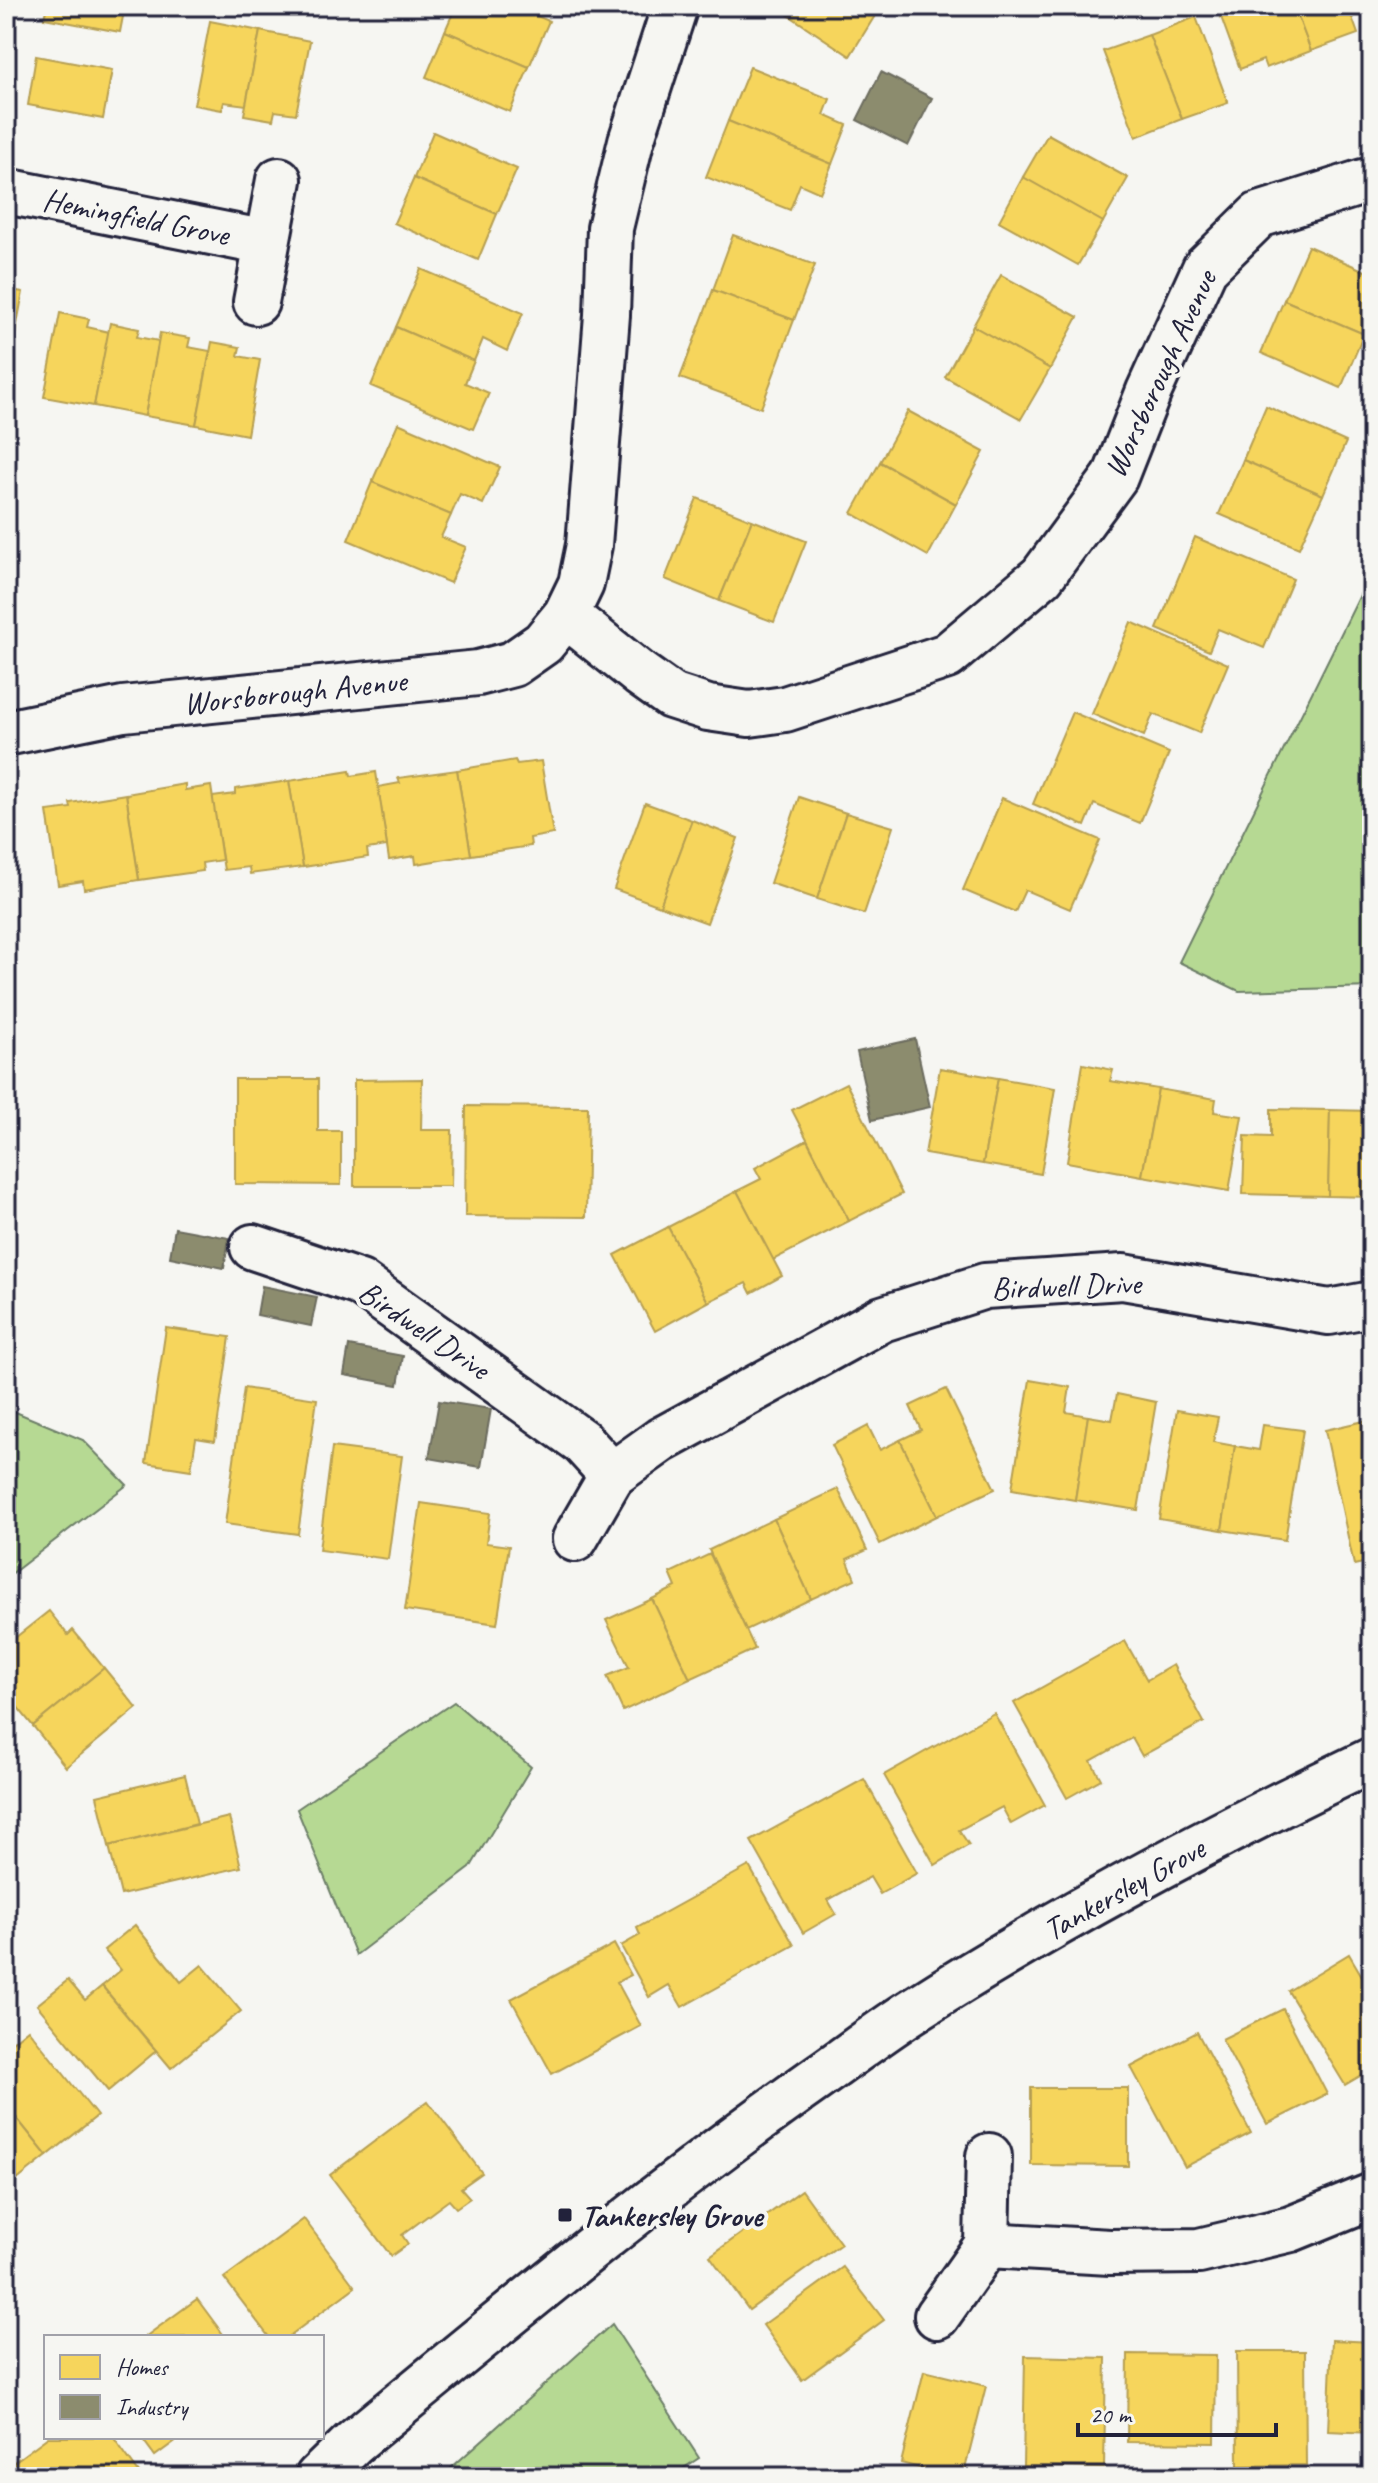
<svg xmlns="http://www.w3.org/2000/svg" width="1378" height="2483" font-family="Caveat,sans-serif">
  <rect width="100%" height="100%" fill="#f6f6f2"/>
  <filter id="ink" filterUnits="userSpaceOnUse"><feTurbulence type="fractalNoise" baseFrequency=".0125" numOctaves="2"/><feDisplacementMap in="SourceGraphic" scale="16" xChannelSelector="R" yChannelSelector="G"/><feConvolveMatrix kernelMatrix="1 2 1 2 8 2 1 2 1" color-interpolation-filters="sRGB"/></filter>
  <g filter="url(#ink)">
    <g fill="#b6d993" stroke="#6c7e67" stroke-width="2">
      <path d="M1367,581L1372,987L1239,991L1179,962Z"/>
      <path d="M6,1408L83,1440L127,1485L6,1578Z"/>
      <path d="M454,1702L531,1767L470,1868L356,1955L297,1809Z"/>
      <path d="M612,2324L699,2458L670,2477H441Z"/>
    </g>
    <g fill="#f6d55c" stroke="#b69f52" stroke-width="2">
      <path d="M47,6H125L120,32L44,18Z"/>
      <path d="M456,6H513L549,21L529,67L445,31Z"/>
      <path d="M775,6H864L876,14L850,56Z"/>
      <path d="M864,6H882L876,14Z"/>
      <path d="M1217,6H1294L1311,51L1266,68L1263,60L1240,69Z"/>
      <path d="M1294,6H1348L1358,34L1311,51Z"/>
      <path d="M1196,17L1228,103L1182,119L1149,35Z"/>
      <path d="M210,21L260,31L246,105L224,102L222,110L194,105Z"/>
      <path d="M260,31L310,41L296,114L275,111L273,120L244,115Z"/>
      <path d="M445,31L529,67L510,112L426,77Z"/>
      <path d="M1149,35L1182,119L1136,137L1103,51Z"/>
      <path d="M36,56L112,70L103,119L28,105Z"/>
      <path d="M750,67L830,99L824,115L847,125L832,164L728,121Z"/>
      <path d="M728,121L832,164L820,193L800,184L790,210L706,177Z"/>
      <path d="M433,132L517,169L497,214L414,178Z"/>
      <path d="M1048,134L1128,178L1103,222L1023,177Z"/>
      <path d="M1023,177L1103,222L1078,265L999,221Z"/>
      <path d="M414,178L497,214L478,260L394,223Z"/>
      <path d="M733,235L815,265L794,320L713,290Z"/>
      <path d="M1308,246L1372,274V317L1364,334L1284,300Z"/>
      <path d="M421,269L523,313L507,351L483,339L474,361L396,327Z"/>
      <path d="M1001,275L1078,317L1050,369L973,326Z"/>
      <path d="M6,289L23,292L9,367H6Z"/>
      <path d="M713,290L794,320L761,408L680,378Z"/>
      <path d="M1284,300L1364,334L1341,388L1261,353Z"/>
      <path d="M60,313L89,319L87,327L109,332L94,406L44,397Z"/>
      <path d="M110,323L139,329L137,337L159,341L145,416L94,406Z"/>
      <path d="M973,326L1050,369L1021,419L945,377Z"/>
      <path d="M396,327L474,361L465,383L489,393L473,429L371,386Z"/>
      <path d="M160,333L190,338L188,347L210,351L196,425L145,416Z"/>
      <path d="M212,342L240,347L238,356L260,360L247,435L196,425Z"/>
      <path d="M1266,406L1346,442L1323,495L1243,460Z"/>
      <path d="M908,411L984,452L956,504L880,462Z"/>
      <path d="M398,423L500,467L483,504L460,494L451,515L372,482Z"/>
      <path d="M1243,460L1323,495L1299,548L1219,514Z"/>
      <path d="M880,462L956,504L928,556L852,513Z"/>
      <path d="M372,482L451,515L441,537L466,547L450,583L348,540Z"/>
      <path d="M697,498L752,520L719,601L665,579Z"/>
      <path d="M752,520L806,541L774,622L719,601Z"/>
      <path d="M1195,537L1293,579L1264,648L1218,629L1209,651L1157,629Z"/>
      <path d="M1131,622L1228,664L1199,733L1153,714L1144,736L1092,714Z"/>
      <path d="M1072,712L1169,753L1140,823L1094,804L1085,826L1033,804Z"/>
      <path d="M515,760L517,764L541,761L553,834L530,838L531,846L471,855L457,770Z"/>
      <path d="M457,770L471,855L416,864L415,856L389,860L378,787L400,783L398,778Z"/>
      <path d="M350,771L351,776L376,772L387,846L367,849L368,857L303,867L289,781Z"/>
      <path d="M289,781L303,867L250,874L249,867L224,870L212,797L235,794V789Z"/>
      <path d="M185,784V790L211,786L222,860L202,863L203,871L139,880L126,794Z"/>
      <path d="M126,794L139,880L84,889L83,881L58,885L47,811L71,808L70,803Z"/>
      <path d="M799,797L846,813L817,899L770,883Z"/>
      <path d="M1002,798L1100,840L1070,909L1025,890L1015,912L963,890Z"/>
      <path d="M645,803L692,820L660,906L614,889Z"/>
      <path d="M846,813L893,827L864,914L817,899Z"/>
      <path d="M692,820L738,838L707,923L660,906Z"/>
      <path d="M1083,1064L1113,1070L1110,1081L1158,1089L1142,1176L1067,1162Z"/>
      <path d="M940,1068L998,1078L983,1164L925,1154Z"/>
      <path d="M998,1078L1055,1088L1041,1174L983,1164Z"/>
      <path d="M235,1079H318V1131H341V1185L235,1184Z"/>
      <path d="M422,1079L421,1130H452L451,1186H354V1080Z"/>
      <path d="M846,1083L902,1194L849,1221L792,1110Z"/>
      <path d="M1158,1089L1216,1099L1214,1112L1242,1116L1229,1191L1142,1176Z"/>
      <path d="M466,1106L588,1107L586,1217L465,1216Z"/>
      <path d="M1271,1109L1330,1110L1328,1196L1243,1194L1245,1136L1271,1137Z"/>
      <path d="M1330,1110L1372,1111V1197L1328,1196Z"/>
      <path d="M807,1140L849,1221L773,1260L737,1191L761,1179L755,1168Z"/>
      <path d="M737,1191L782,1276L751,1293L746,1283L708,1302L668,1227Z"/>
      <path d="M668,1227L708,1302L655,1331L615,1255Z"/>
      <path d="M166,1328L230,1337L215,1441L196,1438L191,1470L146,1463Z"/>
      <path d="M1030,1380L1070,1387L1066,1412L1088,1416L1075,1500L1012,1489Z"/>
      <path d="M244,1388L317,1399L298,1534L225,1524Z"/>
      <path d="M946,1389L995,1489L937,1516L900,1440L921,1430L910,1406Z"/>
      <path d="M1117,1394L1156,1402L1138,1510L1075,1500L1088,1416L1112,1420Z"/>
      <path d="M1177,1410L1218,1417L1213,1442L1235,1446L1222,1530L1159,1519Z"/>
      <path d="M1364,1421L1372,1446V1561L1354,1565L1325,1430Z"/>
      <path d="M1263,1425L1303,1430L1285,1540L1222,1530L1235,1446L1259,1450Z"/>
      <path d="M868,1426L880,1450L900,1440L937,1516L880,1544L832,1445Z"/>
      <path d="M332,1447L402,1456L388,1559L319,1550Z"/>
      <path d="M838,1489L867,1550L847,1559L855,1579L811,1599L774,1519Z"/>
      <path d="M421,1503L490,1513L486,1543L509,1546L497,1624L405,1610Z"/>
      <path d="M774,1519L811,1599L746,1630L709,1550Z"/>
      <path d="M710,1554L755,1649L690,1679L652,1599L676,1587L670,1573Z"/>
      <path d="M652,1599L690,1679L623,1711L607,1676L629,1667L606,1620Z"/>
      <path d="M49,1611L68,1635L73,1630L104,1668L33,1726L6,1693V1645Z"/>
      <path d="M1125,1641L1147,1680L1173,1665L1204,1722L1142,1756L1132,1738L1091,1761L1101,1779L1067,1798L1014,1703Z"/>
      <path d="M104,1668L137,1708L66,1767L33,1726Z"/>
      <path d="M994,1713L1045,1805L1011,1824L1002,1807L959,1830L969,1845L935,1865L884,1775Z"/>
      <path d="M185,1775L197,1824L109,1846L97,1796Z"/>
      <path d="M864,1779L917,1873L880,1894L870,1877L828,1900L836,1914L803,1933L751,1841Z"/>
      <path d="M229,1817L241,1867L121,1895L109,1846Z"/>
      <path d="M749,1866L794,1945L682,2007L669,1985L649,1997L621,1946L640,1935L637,1928Z"/>
      <path d="M135,1925L181,1982L202,1965L241,2011L171,2068L102,1986L121,1970L104,1950Z"/>
      <path d="M614,1944L631,1975L617,1982L641,2026L552,2074L511,1999Z"/>
      <path d="M1349,1954L1372,1993V2069L1345,2085L1288,1991Z"/>
      <path d="M68,1980L85,2000L102,1986L156,2051L108,2091L37,2005Z"/>
      <path d="M1283,2009L1327,2094L1267,2124L1222,2039Z"/>
      <path d="M28,2029L97,2116L47,2156L6,2105V2080L12,2075L6,2067V2047Z"/>
      <path d="M1197,2032L1251,2133L1185,2167L1131,2067Z"/>
      <path d="M1031,2088H1128V2166L1031,2165Z"/>
      <path d="M428,2101L482,2173L461,2188L470,2198L456,2208L449,2200L402,2235L408,2244L391,2256L330,2175Z"/>
      <path d="M6,2105L47,2156L6,2189Z"/>
      <path d="M802,2190L841,2244L749,2310L710,2256Z"/>
      <path d="M304,2219L355,2287L288,2337H269L224,2278Z"/>
      <path d="M843,2267L884,2320L802,2380L763,2325Z"/>
      <path d="M197,2299L225,2337H145Z"/>
      <path d="M1332,2340L1372,2342V2433L1328,2431Z"/>
      <path d="M1237,2351H1305L1306,2465L1238,2466Z"/>
      <path d="M1128,2354L1216,2355L1215,2443L1127,2442Z"/>
      <path d="M1025,2356L1106,2358L1104,2468L1023,2466Z"/>
      <path d="M924,2371L986,2386L963,2477H954L901,2463Z"/>
      <path d="M48,2437H113L142,2477H6V2468Z"/>
      <path d="M141,2437H181L155,2456Z"/>
    </g>
    <g fill="#8c8c6e" stroke="#6c6c5f" stroke-width="2">
      <path d="M881,72L932,98L908,146L857,120Z"/>
      <path d="M915,1039L930,1107L872,1120L857,1052Z"/>
      <path d="M175,1228L229,1238L224,1268L170,1257Z"/>
      <path d="M262,1286L317,1297L311,1326L257,1315Z"/>
      <path d="M349,1346L403,1356L398,1385L344,1375Z"/>
      <path d="M439,1401L491,1409L481,1467L429,1458Z"/>
    </g>
    <g fill="none" stroke-linecap="round" stroke-linejoin="round">
      <g stroke="#22223b" stroke-width="50">
        <g id="minor">
          <path d="M6,191L266,243"/>
          <path d="M256,302L279,180"/>
          <path d="M566,615L640,674L671,696L708,708L749,714L785,709L947,656L1042,576L1115,477L1149,391L1205,268L1259,215L1363,182"/>
          <path d="M6,733L123,709L478,673L513,664L543,643L566,615L581,584L589,545L607,315L610,228L631,141L675,6"/>
          <path d="M253,1247L360,1283L581,1441L612,1475L575,1539"/>
          <path d="M612,1475L661,1440L882,1319L985,1286L1123,1277L1329,1312L1372,1304"/>
          <path d="M987,2245L1110,2252L1199,2251L1291,2229L1372,2196"/>
          <path d="M937,2316L987,2245L989,2156"/>
        </g>
      </g>
      <g stroke="#22223b" stroke-width="50">
        <path id="tertiary" d="M318,2477L353,2443C506,2317 658,2190 820,2076C850,2055 880,2032 911,2012C1058,1918 1215,1835 1372,1760"/>
      </g>
      <use href="#minor" stroke="#f6f6f2" stroke-width="44"/>
      <use href="#tertiary" stroke="#f6f6f2" stroke-width="44"/>
    </g>
  </g>
  <rect fill="#22223b" stroke="#f6f6f2" stroke-width="3" x="557" y="2207" width="16" height="16" rx="4"/>
  <g text-anchor="middle" dominant-baseline="central" stroke-width="8" stroke-linejoin="round" paint-order="stroke">
    <g font-size="32" fill="#22223b" stroke="#f6f6f2">
      <text transform="translate(136 217) rotate(11)">Hemingfield Grove</text>
      <text transform="translate(1160 374) rotate(-65)">Worsborough Avenue</text>
      <text transform="translate(295 692) rotate(-6)">Worsborough Avenue</text>
      <text transform="translate(1066 1286) rotate(-2)">Birdwell Drive</text>
      <text transform="translate(424 1330) rotate(34)">Birdwell Drive</text>
      <text transform="translate(1124 1889) rotate(-29)">Tankersley Grove</text>
    </g>
    <g font-size="32" font-weight="bold" fill="#22223b" stroke="#f6f6f2" text-anchor="start">
      <text x="581" y="2215">Tankersley Grove</text>
    </g>
  </g>
  <rect width="1378" height="2483" fill="none" stroke="#f6f6f2" stroke-width="32"/>
  <rect x="16" y="16" width="1346" height="2451" fill="none" stroke="#22223b" stroke-width="3" filter="url(#ink)"/>
  <rect x="44" y="2335" width="280" height="104" fill="#f6f6f2" stroke="#a1a1a9" stroke-width="2"/>
  <rect x="60" y="2355" width="40" height="24" fill="#f6d55c" stroke="#a1a1a9" stroke-width="2"/>
  <text x="116" y="2375" font-size="24" fill="#22223b">Homes</text>
  <rect x="60" y="2395" width="40" height="24" fill="#8c8c6e" stroke="#a1a1a9" stroke-width="2"/>
  <text x="116" y="2415" font-size="24" fill="#22223b">Industry</text>
  <path d="M1078 2423v12h198v-12" fill="none" stroke="#22223b" stroke-width="4"/>
  <text x="1090" y="2423" font-size="24" fill="#22223b" stroke="#f6f6f2" stroke-width="6" paint-order="stroke">20 m</text>
</svg>
